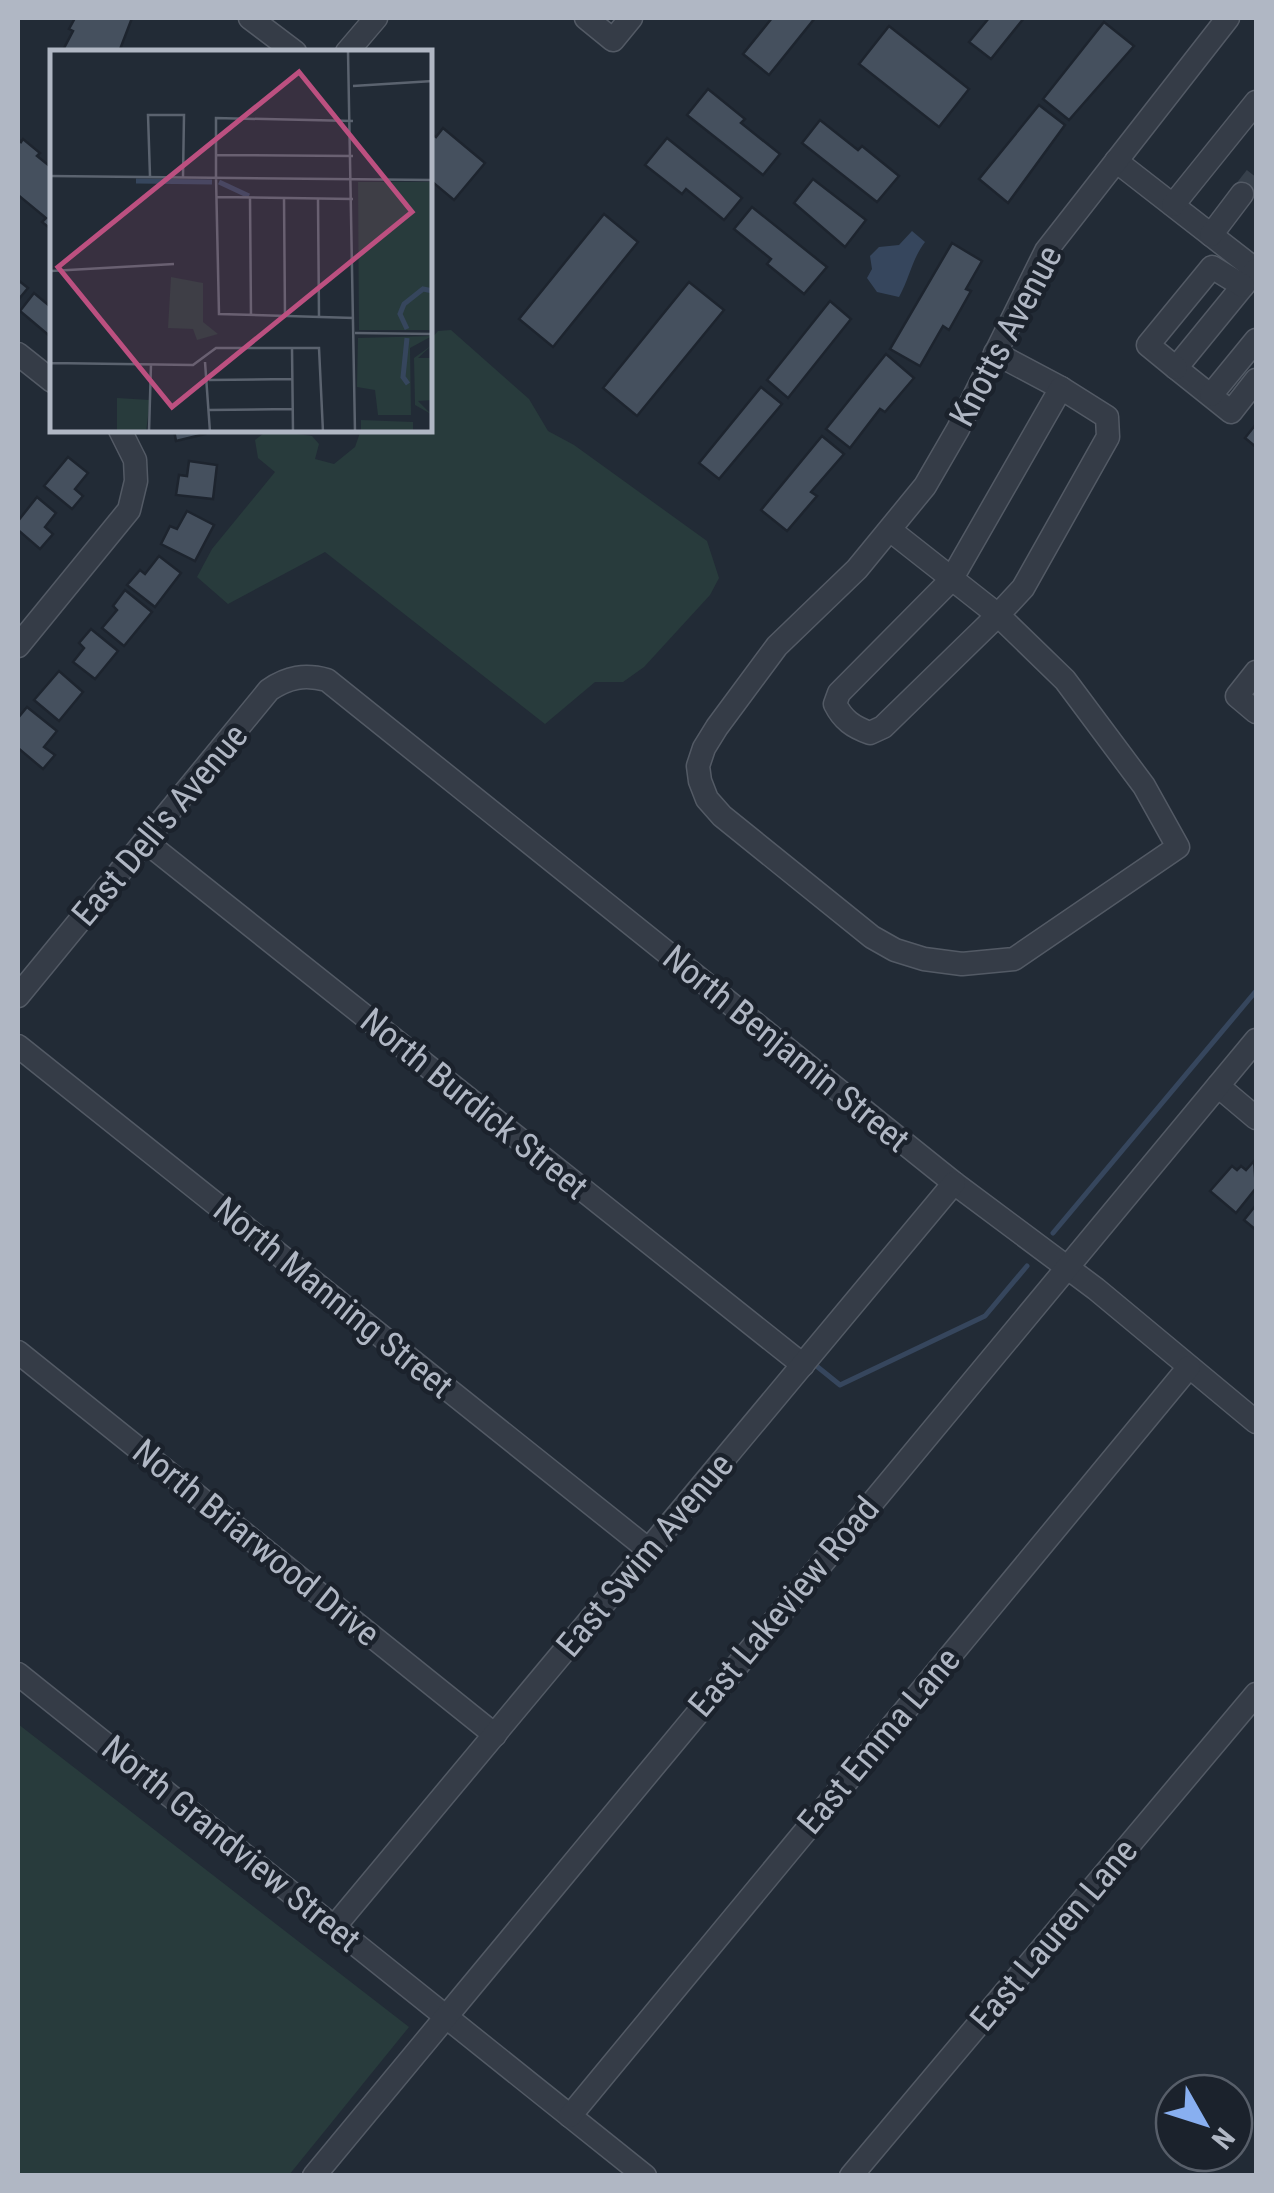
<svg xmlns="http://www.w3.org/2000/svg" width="1274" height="2193" font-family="'Roboto Condensed',sans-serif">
  <rect width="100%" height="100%" fill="#222b36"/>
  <g fill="#283b3c">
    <path d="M451,330L529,399L548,431L574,445L707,541L719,578L710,595L644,667L623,682H595L545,724L325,552L228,604L197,577L212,549L275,472L258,458L255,440L268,430L312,436L319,444L315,459L334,464L355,447L361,430H430V340L438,331Z"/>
    <path d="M18,1724L409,2027L289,2175H18Z"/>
  </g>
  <path fill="#36465d" d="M912,231L925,242C912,259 910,277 899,297L877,292L867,278L872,269L870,256L879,247L899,245Z"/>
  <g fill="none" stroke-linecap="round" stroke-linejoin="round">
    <g stroke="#36465d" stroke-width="5">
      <path d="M1053,1233L1256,991"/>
      <path d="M814,1364L840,1385L985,1316L1027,1266"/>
    </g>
  </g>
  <g fill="#45505e" stroke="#1d242e" stroke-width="2.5">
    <path d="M75,18H132L119,52H62L73,31L69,29Z"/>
    <path d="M772,18H815L769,75L743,54Z"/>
    <path d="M989,18H1024L991,59L969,42Z"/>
    <path d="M1104,22L1134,46L1069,120L1043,99Z"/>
    <path d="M889,26L969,89L939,127L859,64Z"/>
    <path d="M708,89L745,119L741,123L780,154L763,175L687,115Z"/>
    <path d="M1039,105L1065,125L1008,203L979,179Z"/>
    <path d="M820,120L858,150L862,146L899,176L877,202L802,143Z"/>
    <path d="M443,128L485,163L454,200L430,180V133L436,137Z"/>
    <path d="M667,138L742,198L724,220L686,189L682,194L645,165Z"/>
    <path d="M18,139L21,142L23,139L40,153L37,156L52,168V230L42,222L46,218L18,195Z"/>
    <path d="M813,179L866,220L845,247L794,203Z"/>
    <path d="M752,207L827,267L804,294L767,264L771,259L734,229Z"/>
    <path d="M604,214L638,242L553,347L519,319Z"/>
    <path d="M952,243L982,261L966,289L971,291L949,330L943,326L920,366L890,349Z"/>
    <path d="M18,280L28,288L18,300Z"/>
    <path d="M689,282L724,310L637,416L603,388Z"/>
    <path d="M34,293L52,308V338L20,311Z"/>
    <path d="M830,301L851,319L788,398L767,380Z"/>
    <path d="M886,354L914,378L885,412L880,409L850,448L826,429Z"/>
    <path d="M761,387L782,404L719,479L699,463Z"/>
    <path d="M1256,424V447L1245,438Z"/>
    <path d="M174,430H204L205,434L176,441Z"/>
    <path d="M822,436L844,454L811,492L817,496L787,531L761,510Z"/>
    <path d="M68,457L88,473L75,489L83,496L72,509L44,486Z"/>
    <path d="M189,461L217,465L213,499L176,495L179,475L187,476Z"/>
    <path d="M37,497L56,513L45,527L53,534L40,549L18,530V521Z"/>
    <path d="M187,511L214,525L195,561L161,544L170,526L177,529Z"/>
    <path d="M159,556L181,573L155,607L127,585L140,570L145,574Z"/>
    <path d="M125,590L152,612L124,646L102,628L117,610L113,606Z"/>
    <path d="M91,629L118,651L95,679L73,662L84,648L79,643Z"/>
    <path d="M59,671L83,692L59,721L34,700Z"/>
    <path d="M27,707L57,731L44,747L55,755L43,769L18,748V718Z"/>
    <path d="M1254,1161L1256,1188L1236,1213L1210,1191L1232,1166L1237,1170L1241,1166L1246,1170Z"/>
    <path d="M1256,1205V1230L1244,1220Z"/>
  </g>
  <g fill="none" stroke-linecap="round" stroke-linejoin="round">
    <path stroke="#37404b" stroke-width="22" stroke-dasharray="22 11" stroke-linecap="butt" d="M1242,194L1256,176"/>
    <g stroke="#535a65" stroke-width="25">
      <g id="minor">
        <path d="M250,18L295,52"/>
        <path d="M586,18L613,40L631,18"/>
        <path d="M347,52L376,18"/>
        <path d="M1116,161L1256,270"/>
        <path d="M1173,205L1256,102"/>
        <path d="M1211,235L1242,194"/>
        <path d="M1256,270L1176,368L1231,412L1256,380"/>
        <path d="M995,353L1061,388"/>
        <path d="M18,354L52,381"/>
        <path d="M1176,368L1148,345L1212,267L1243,286"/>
        <path d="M1211,395L1256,340"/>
        <path d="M890,530L998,615L883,727L870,733C853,727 843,720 835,704L839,693L951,580L1061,388L1107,417L1108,437L1023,588L998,615L1065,680L1144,786L1178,847L1014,959L962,964L924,959L895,950L872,937L722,816L707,799L700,781L698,766L704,748L717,727L777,646L857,569L925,486L958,429L1046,251L1228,18"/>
        <path d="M18,646L129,510L136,481L135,460L120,430"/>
        <path d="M1256,672L1237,696L1256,712"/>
        <path d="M146,842L803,1365"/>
        <path d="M18,996L269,690C288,677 305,674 327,680L954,1183L1096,1289L1256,1422"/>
        <path d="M18,1046L649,1550"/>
        <path d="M1218,1086L1256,1118"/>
        <path d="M18,1352L495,1735"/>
        <path d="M18,1674L645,2176"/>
        <path d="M335,1926L954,1183"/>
        <path d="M570,2116L1189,1367"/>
        <path d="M314,2176L1256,1040"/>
        <path d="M851,2176L1256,1694"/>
      </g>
    </g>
    <use href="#minor" stroke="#353c47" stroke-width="22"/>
  </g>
  <g text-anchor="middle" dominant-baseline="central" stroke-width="9" stroke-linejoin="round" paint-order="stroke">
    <g font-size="35" fill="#b0b7c4" stroke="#1b222c">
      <text transform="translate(1006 336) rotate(-62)">Knotts Avenue</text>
      <text transform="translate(160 825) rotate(-50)">East Dell's Avenue</text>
      <text transform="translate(786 1049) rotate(39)">North Benjamin Street</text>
      <text transform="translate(474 1104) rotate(39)">North Burdick Street</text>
      <text transform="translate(333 1298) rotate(39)">North Manning Street</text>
      <text transform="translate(256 1543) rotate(39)">North Briarwood Drive</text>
      <text transform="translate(645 1555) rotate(-50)">East Swim Avenue</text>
      <text transform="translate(784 1607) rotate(-50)">East Lakeview Road</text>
      <text transform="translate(879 1741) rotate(-50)">East Emma Lane</text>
      <text transform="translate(231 1844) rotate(39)">North Grandview Street</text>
      <text transform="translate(1054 1935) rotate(-50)">East Lauren Lane</text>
    </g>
  </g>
  <g transform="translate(50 50)">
    <rect width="382" height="382" fill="#222b36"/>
    <path d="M308,132H382V280H309ZM121,227L153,233V272L168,284L147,290L143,279L118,278ZM382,286L360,298L361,365H328L325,340L307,337L308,288ZM382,295L368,308H382V350L368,351L381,364L365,355L364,308ZM67,348L100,350L96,382H67ZM311,370L363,372V382H311Z" fill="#283b3c"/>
    <path fill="none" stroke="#36465d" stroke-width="5" d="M86,131L162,132M169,132L199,146M357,279L350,264L354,254L373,239L383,241M357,288L353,327L358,334"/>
    <path fill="none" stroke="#5b636f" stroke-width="2.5" d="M298,1L305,382M303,36L383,31M303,71L166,68V127L169,264L304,268M166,105L303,106M0,126L383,130M100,126L98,65H134L133,127M167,147L303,149M200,148L201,266M234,148L235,267M268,149L269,267M0,191V382M1,221L124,214M305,283L383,284M242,298L243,382M155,312L160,382M0,313L143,315L166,298H269L273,382M159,330L242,329M159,360L243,359M99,382L101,314"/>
    <path fill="#bc5080" fill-opacity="0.15" stroke="#bc5080" stroke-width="5" d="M249,22L362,162L122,357L8,217Z"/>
    <rect width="382" height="382" fill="none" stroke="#b0b7c4" stroke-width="5"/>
  </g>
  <rect width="1274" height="2193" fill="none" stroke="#b0b7c4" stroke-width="40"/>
  <g transform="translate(1204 2123) rotate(129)"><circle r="48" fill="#1b222c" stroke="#575e69" stroke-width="2.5"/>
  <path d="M0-8L18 38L0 25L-18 38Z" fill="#88aff0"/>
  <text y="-15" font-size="28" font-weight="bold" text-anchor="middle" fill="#b0b7c4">N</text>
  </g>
</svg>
